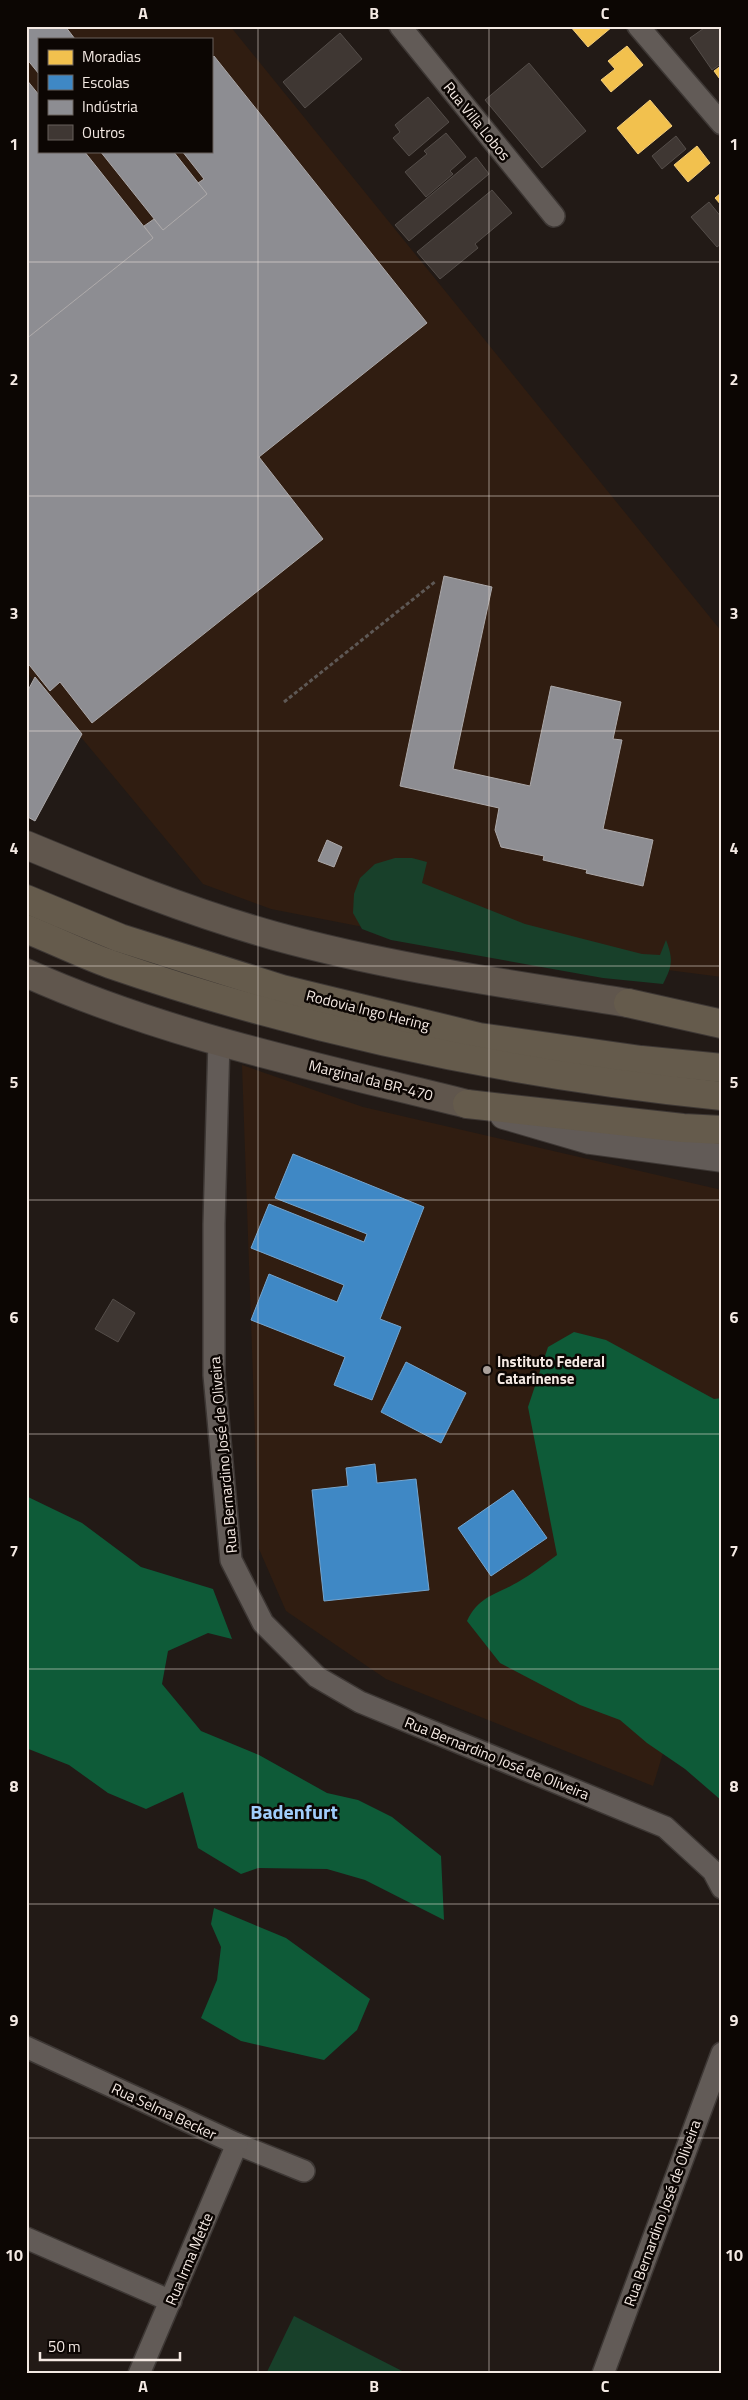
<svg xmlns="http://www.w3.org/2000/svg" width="748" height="2400" font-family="'Titillium Web',sans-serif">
  <rect width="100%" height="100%" fill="#221a16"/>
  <g fill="#301d11" fill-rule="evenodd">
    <path d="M26,26H230L722,632V977L425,939L271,909L203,884L26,671ZM39,39H211V151H39Z"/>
    <path d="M242,1065L363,1107L722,1190V1558L653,1786L386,1679L286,1611L259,1549Z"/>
  </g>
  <g fill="#18402a">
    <path d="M395,858H412L427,862L422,883L525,924L642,954L660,955L666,940C673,959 673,965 663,984L603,978L391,940L362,929L353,913L354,894L360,878L375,864Z"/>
    <path d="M294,2316L408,2374H266Z"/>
  </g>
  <g fill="#0e5b38">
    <path d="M574,1332L606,1340L714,1399L722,1398V1801L685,1769L647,1743L620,1720L580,1705L500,1663L467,1621C479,1596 496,1595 518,1582C532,1574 544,1564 557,1555L528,1407L548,1347Z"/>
    <path d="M26,1496L82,1523L141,1567L213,1589L232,1639L208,1633L168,1651L162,1684L201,1731L259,1755L327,1793L358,1800L392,1817L441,1856L444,1920L365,1880L327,1869L258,1868L241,1874L198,1848L183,1792L146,1809L108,1793L69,1765L26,1748Z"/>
    <path d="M214,1908L286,1938L370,1999L357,2030L324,2060L241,2041L201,2018L217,1980L221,1947L211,1924Z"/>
  </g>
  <g fill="#f2c14e" stroke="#f3cd7b">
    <path d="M570,26H611L612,27L588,47Z"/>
    <path d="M627,46L643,65L611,92L601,80L615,69L608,61Z"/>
    <path d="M722,65V82L714,71Z"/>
    <path d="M650,100L672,126L638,154L617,128Z"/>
    <path d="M697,146L710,163L688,182L674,165Z"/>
    <path d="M722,192V206L715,198Z"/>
  </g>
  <g fill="#3f88c5" stroke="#75a5ce">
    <path d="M293,1154L424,1207L380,1319L401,1327L372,1400L334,1385L345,1357L251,1320L269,1274L337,1302L344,1285L251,1248L269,1204L364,1242L367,1234L275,1198Z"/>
    <path d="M406,1362L466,1393L441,1443L381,1412Z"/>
    <path d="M375,1464L377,1483L416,1479L429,1590L324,1601L312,1490L348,1486L346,1468Z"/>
    <path d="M513,1490L547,1538L491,1576L458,1528Z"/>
  </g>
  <g fill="#8d8d92" stroke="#aca9aa">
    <path d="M26,26H65L75,39H39V74L26,58Z"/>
    <path d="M214,56L427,323L259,457L323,539L92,723L60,682L50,691L26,661V339L153,238L144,226L154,219L163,230L207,194L198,183L204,179L182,151H211V59Z"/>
    <path d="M26,79L39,95V151H84L153,238L26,339Z"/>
    <path d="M100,151H173L207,194L163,230Z"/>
    <path d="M444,576L492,587L453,769L530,786L551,686L621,702L613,739L622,740L603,829L653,840L643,886L586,873L587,870L543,860L544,856L501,847L495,830L499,808L400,786Z"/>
    <path d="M35,677L82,734L35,821L26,816V694Z"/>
    <path d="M327,840L342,847L334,867L318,861Z"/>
  </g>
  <g fill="#3f3733" stroke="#544d49">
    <path d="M707,26H722V63L712,70L690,38Z"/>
    <path d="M340,33L362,59L305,108L283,82Z"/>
    <path d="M529,63L586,131L542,168L485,100Z"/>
    <path d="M428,97L449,122L409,156L393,138L400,132L395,125Z"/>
    <path d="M446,133L466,157L450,171L453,174L426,197L405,172L427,154L424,151Z"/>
    <path d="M676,136L686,149L662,169L652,156Z"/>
    <path d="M476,157L489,174L409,241L395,225Z"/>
    <path d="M492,190L512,213L475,244L478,248L440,279L417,252Z"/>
    <path d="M709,202L722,218V243L717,247L691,217Z"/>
    <path d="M113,1299L135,1313L118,1342L95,1329Z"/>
  </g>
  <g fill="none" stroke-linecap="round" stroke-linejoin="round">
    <g stroke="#3d3734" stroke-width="24">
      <g id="street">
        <path d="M400,26L554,216"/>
        <path d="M638,26L722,124"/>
        <path d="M219,1040L214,1224V1375L231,1560L263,1623L317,1677L360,1702L665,1827L713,1871L722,1888"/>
        <path d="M26,2047L237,2144L304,2171"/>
        <path d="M26,2238L171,2301"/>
        <path d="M139,2374L237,2144"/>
        <path d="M603,2374L722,2053"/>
      </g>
    </g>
    <g stroke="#3d3734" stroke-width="30">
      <path id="secondary" d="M504,1115L590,1140L722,1158"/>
    </g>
    <g stroke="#3d3734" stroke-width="30">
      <g id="primary">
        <path d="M26,845C108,879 189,912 275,936C391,968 510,984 628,1003"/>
        <path d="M26,973C166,1036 319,1067 467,1104"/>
      </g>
    </g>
    <g stroke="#3d3734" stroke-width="30">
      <g id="highway">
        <path d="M26,899L120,938L282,989L479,1037L641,1060L722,1068"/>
        <path d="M26,929C54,940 82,954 110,964C308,1032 513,1075 722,1096"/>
        <path d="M628,1003L722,1024"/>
        <path d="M467,1104L683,1128L722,1130"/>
      </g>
    </g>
    <path stroke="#5e5855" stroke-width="3" stroke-dasharray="4 2.5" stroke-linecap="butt" d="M284,702L436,581"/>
    <use href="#street" stroke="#625b57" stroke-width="21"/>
    <use href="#secondary" stroke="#625b57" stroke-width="28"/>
    <use href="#primary" stroke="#60564d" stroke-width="28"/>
    <use href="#highway" stroke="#655b4c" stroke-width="28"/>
  </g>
  <path fill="none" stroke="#f4e9e3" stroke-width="1" stroke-opacity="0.55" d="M258,26V2374M489,26V2374M26,262H722M26,496H722M26,731H722M26,966H722M26,1200H722M26,1434H722M26,1669H722M26,1904H722M26,2138H722"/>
  <circle fill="#aaa19b" stroke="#0c0603" stroke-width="2" cx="487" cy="1370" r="5"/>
  <g text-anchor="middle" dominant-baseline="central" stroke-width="5" stroke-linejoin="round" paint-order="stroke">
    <g font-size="15" fill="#f4e9e3" stroke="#0c0603">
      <text transform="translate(477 121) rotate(51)">Rua Villa Lobos</text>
      <text transform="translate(368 1010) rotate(14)">Rodovia Ingo Hering</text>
      <text transform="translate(371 1080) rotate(14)">Marginal da BR-470</text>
      <text transform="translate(223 1455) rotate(-95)">Rua Bernardino José de Oliveira</text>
      <text transform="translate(497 1758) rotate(22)">Rua Bernardino José de Oliveira</text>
      <text transform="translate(164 2111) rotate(25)">Rua Selma Becker</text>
      <text transform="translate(662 2213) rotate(-70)">Rua Bernardino José de Oliveira</text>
      <text transform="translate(189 2259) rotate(-67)">Rua Irma Mette</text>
    </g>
    <g font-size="15" font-weight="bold" fill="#f4e9e3" stroke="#0c0603" text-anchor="start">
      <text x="497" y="1361">Instituto Federal<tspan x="497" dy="17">Catarinense</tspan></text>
    </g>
    <g font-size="20" font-weight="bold" fill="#a0cdfb" stroke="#0c0603">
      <text x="294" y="1811">Badenfurt</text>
    </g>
  </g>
  <rect width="748" height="2400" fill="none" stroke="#0c0603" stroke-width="55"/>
  <rect x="38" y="38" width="175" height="115" fill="#0c0603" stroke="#69615d"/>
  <rect x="48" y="50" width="25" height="15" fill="#f2c14e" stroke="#69615d"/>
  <text x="82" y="62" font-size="15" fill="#f4e9e3">Moradias</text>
  <rect x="48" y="75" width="25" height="15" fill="#3f88c5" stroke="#69615d"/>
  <text x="82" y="88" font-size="15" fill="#f4e9e3">Escolas</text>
  <rect x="48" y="100" width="25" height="15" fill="#8d8d92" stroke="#69615d"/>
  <text x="82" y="112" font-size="15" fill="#f4e9e3">Indústria</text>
  <rect x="48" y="125" width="25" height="15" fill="#3f3733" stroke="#69615d"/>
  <text x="82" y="138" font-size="15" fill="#f4e9e3">Outros</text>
  <path d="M40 2352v8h140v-8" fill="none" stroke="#f4e9e3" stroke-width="2.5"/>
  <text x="48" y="2352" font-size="15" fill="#f4e9e3" stroke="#0c0603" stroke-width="4" paint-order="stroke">50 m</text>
  <rect x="28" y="28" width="692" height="2344" fill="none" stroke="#f4e9e3" stroke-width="2"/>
  <g font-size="16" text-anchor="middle" font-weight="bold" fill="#f4e9e3">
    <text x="143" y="19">A</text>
    <text x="374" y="19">B</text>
    <text x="605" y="19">C</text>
    <text x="14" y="150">1</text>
    <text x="734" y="150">1</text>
    <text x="14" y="385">2</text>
    <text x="734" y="385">2</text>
    <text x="14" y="619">3</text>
    <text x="734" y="619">3</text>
    <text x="14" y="854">4</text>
    <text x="734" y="854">4</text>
    <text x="14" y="1088">5</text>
    <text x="734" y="1088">5</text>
    <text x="14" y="1323">6</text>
    <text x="734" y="1323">6</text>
    <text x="14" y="1557">7</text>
    <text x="734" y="1557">7</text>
    <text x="14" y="1792">8</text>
    <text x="734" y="1792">8</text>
    <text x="14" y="2026">9</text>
    <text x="734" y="2026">9</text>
    <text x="14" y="2261">10</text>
    <text x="734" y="2261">10</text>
    <text x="143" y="2392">A</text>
    <text x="374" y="2392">B</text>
    <text x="605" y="2392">C</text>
  </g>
</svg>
